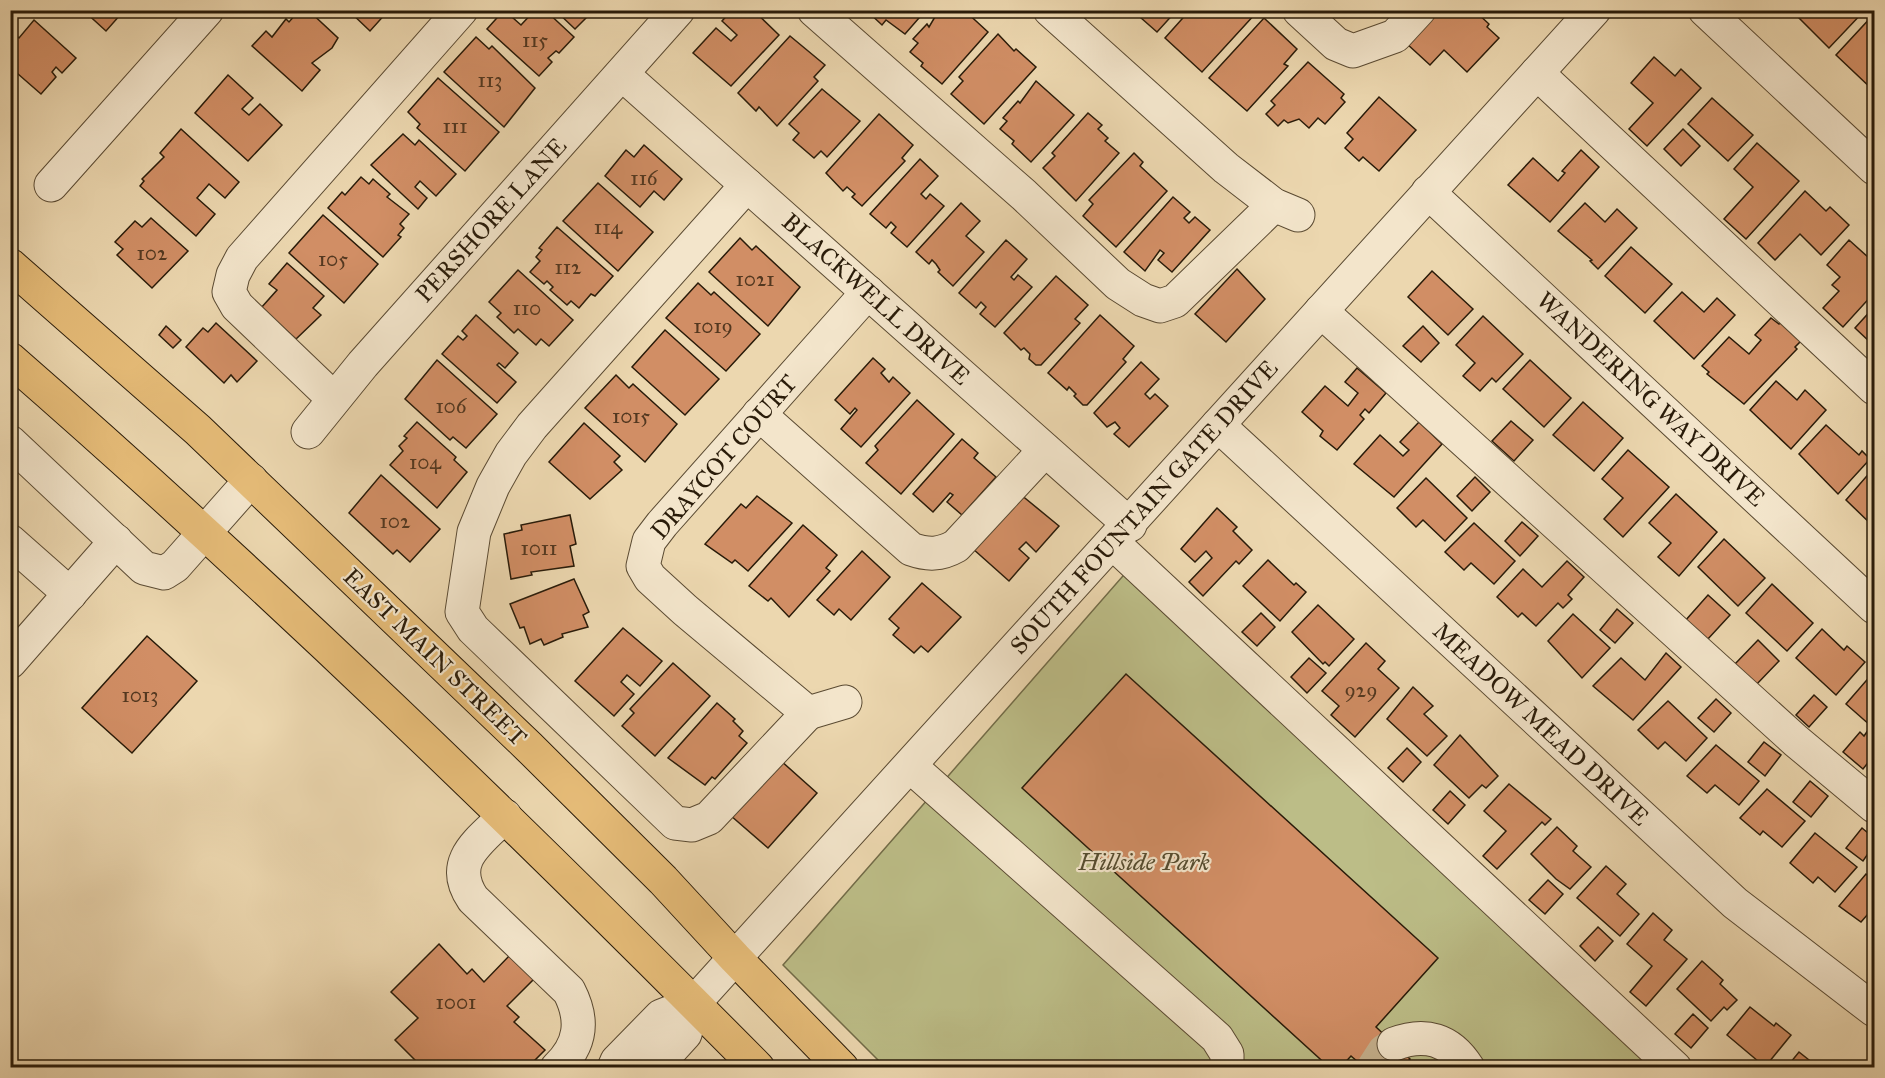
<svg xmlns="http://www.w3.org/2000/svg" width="1885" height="1078" font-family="'IM FELL Great Primer',serif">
  <rect width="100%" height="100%" fill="#ecd7af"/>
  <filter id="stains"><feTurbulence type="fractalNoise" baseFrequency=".00333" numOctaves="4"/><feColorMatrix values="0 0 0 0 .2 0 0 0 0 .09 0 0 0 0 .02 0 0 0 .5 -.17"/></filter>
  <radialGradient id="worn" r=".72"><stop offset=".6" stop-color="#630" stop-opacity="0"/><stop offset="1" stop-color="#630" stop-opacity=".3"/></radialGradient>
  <path fill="#bcbd87" stroke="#726c48" stroke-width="1.5" d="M1129,569L1667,1067H885L783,965Z"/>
  <g fill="#d18e65" stroke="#291b09" stroke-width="1.5">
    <path d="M83,10H118L121,14L106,31Z"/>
    <path d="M308,10L338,38L332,48L312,63L320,70L302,91L252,46L266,31L272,37L286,19L289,22L297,13L295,10Z"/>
    <path d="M348,10H388V11L370,31Z"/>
    <path d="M504,10L521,25L535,10H545L574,37L559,53L556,51L548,58L552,62L539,76L487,29Z"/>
    <path d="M555,10H594L575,29Z"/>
    <path d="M732,10H753L779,35L731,86L693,53L716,28L731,41L737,35L722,21Z"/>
    <path d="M866,10H926L905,34L886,20L882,25Z"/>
    <path d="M939,10H951L955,14L959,10H964L988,32L942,84L921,66L923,63L910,52L918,43L913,39L927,24L929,27Z"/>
    <path d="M1132,10H1177L1157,32Z"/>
    <path d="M1190,10H1253L1256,13L1202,72L1165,38Z"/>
    <path d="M1436,10L1476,12L1489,24L1487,27L1499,38L1467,72L1444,50L1430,65L1406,43Z"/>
    <path d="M1791,10H1865L1829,48Z"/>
    <path d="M1874,14V91L1836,55Z"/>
    <path d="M1264,18L1297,49L1284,64L1288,66L1247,111L1209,78Z"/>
    <path d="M34,20L76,58L62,73L56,67L52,72L56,77L41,94L10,67V30L19,38Z"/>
    <path d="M998,34L1014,51L1016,49L1036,67L984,124L951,94L963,81L959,77Z"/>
    <path d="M790,36L825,65L814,77L818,81L777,126L759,107L756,111L738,93Z"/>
    <path d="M476,37L489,49L492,46L535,88L504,127L444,72Z"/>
    <path d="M1654,57L1675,76L1681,69L1701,88L1647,146L1629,129L1653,103L1631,83Z"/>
    <path d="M1308,62L1344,94L1341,98L1345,102L1325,124L1318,118L1309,128L1299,119L1288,123L1284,120L1278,126L1266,114L1275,105L1271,101Z"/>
    <path d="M228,75L253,98L242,109L249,115L260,104L282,125L248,161L195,113Z"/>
    <path d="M438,78L499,132L465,171L417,128L420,124L408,112Z"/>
    <path d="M1036,81L1074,115L1031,162L1012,144L1014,141L1000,129L1007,121L1003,118L1018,101L1020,103Z"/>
    <path d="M822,89L860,121L827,157L821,151L814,158L793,140L799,133L789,124Z"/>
    <path d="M1379,97L1416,130L1379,171L1363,157L1359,161L1345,148L1353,139L1347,133Z"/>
    <path d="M1712,98L1753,135L1728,161L1688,124Z"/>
    <path d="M1088,113L1102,125L1098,129L1108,138L1105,141L1119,153L1076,201L1043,168L1055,156L1052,153Z"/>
    <path d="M879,114L913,145L902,158L905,161L862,206L852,197L855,194L847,187L843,191L826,173Z"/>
    <path d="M181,129L239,182L225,198L209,184L197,198L215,214L196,236L140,186L144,181L142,179L164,157L160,153Z"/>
    <path d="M1683,129L1700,146L1681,166L1664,149Z"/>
    <path d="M403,134L415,145L419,140L456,174L436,196L420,181L415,187L427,198L418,209L371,165Z"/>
    <path d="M1757,143L1799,181L1746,239L1724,219L1753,187L1734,169Z"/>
    <path d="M644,145L682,179L664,200L654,191L640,207L605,176L626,150L634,157Z"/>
    <path d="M1581,150L1599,167L1550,222L1508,185L1533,158L1558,181L1565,173L1562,171Z"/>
    <path d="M1134,153L1143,162L1140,166L1167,191L1116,247L1083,216L1093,204L1089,200Z"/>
    <path d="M920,159L938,176L921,194L926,199L930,194L944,206L907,247L891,233L896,227L891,222L886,228L870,214Z"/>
    <path d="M361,177L369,184L373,179L390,194L387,197L409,214L400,224L404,228L398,235L401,237L383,257L328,208L342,192L345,195Z"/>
    <path d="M598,183L653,232L618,271L563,221Z"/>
    <path d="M1805,191L1826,211L1830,207L1849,225L1821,255L1800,234L1775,260L1758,243Z"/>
    <path d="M1173,197L1190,212L1184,218L1189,223L1195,217L1210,230L1172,272L1158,260L1164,253L1160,250L1145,271L1124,252Z"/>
    <path d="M961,203L980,221L966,236L984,252L953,286L938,272L940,270L936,264L932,260L929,264L916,252Z"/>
    <path d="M1585,203L1605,222L1617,209L1637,228L1598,269L1590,261L1592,260L1558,231Z"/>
    <path d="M323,215L378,264L344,303L289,253Z"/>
    <path d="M151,218L188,251L152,288L117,255L123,249L115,242L135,221L142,227Z"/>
    <path d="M557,227L613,276L595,296L591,294L579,308L571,301L567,305L550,290L553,287L547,281L544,284L530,272L540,261L536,257L542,250L539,248Z"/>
    <path d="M740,238L752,250L756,246L800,287L768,326L709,272Z"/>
    <path d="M1006,240L1027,259L1011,277L1014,280L1018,275L1032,287L995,327L980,314L986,307L981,302L976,308L959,293Z"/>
    <path d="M1849,240L1869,258L1874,252V293L1843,327L1823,308L1839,291L1832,285L1840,277L1827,265Z"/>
    <path d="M1631,247L1672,284L1645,313L1605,276Z"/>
    <path d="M287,263L324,296L313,308L321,315L296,339L261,308L277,290L269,284Z"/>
    <path d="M1237,269L1265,299L1226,342L1195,314Z"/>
    <path d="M518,270L573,320L549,346L541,339L536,345L518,329L514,333L497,317L501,313L489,302Z"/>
    <path d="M1432,271L1473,309L1448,335L1408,297Z"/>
    <path d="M1056,276L1088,305L1075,319L1080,323L1041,365H1036L1029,359L1030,354L1024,348L1021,350L1004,333Z"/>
    <path d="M698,283L711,295L714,292L760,334L726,371L666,318Z"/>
    <path d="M1682,292L1704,312L1717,298L1735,315L1694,359L1654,321Z"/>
    <path d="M1874,307V342L1872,344L1855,328Z"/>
    <path d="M476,315L518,353L505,368L499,363L497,365L516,382L497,403L442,354L458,336L463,340L467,336L462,331Z"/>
    <path d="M1100,315L1134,346L1123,359L1126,362L1087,405H1083L1074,396L1076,394L1069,387L1067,390L1048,373Z"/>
    <path d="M1483,316L1523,354L1496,382L1492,378L1480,391L1463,376L1475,363L1456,345Z"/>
    <path d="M1771,318L1779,324L1781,322L1801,341L1795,347L1797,349L1744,404L1707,374L1709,372L1702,366L1729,337L1749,354L1761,340L1755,335Z"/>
    <path d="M216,323L257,361L237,382L231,375L224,383L186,347L203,328L208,332Z"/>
    <path d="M166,326L181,340L173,348L159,335Z"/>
    <path d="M1423,326L1439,343L1421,362L1403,346Z"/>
    <path d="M665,330L719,379L685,415L632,367Z"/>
    <path d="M873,358L885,369L881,373L889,382L893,377L910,393L861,447L841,429L857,410L855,408L850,414L835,400Z"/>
    <path d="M437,360L497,414L466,448L453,437L450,440L405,399Z"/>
    <path d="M1530,360L1571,398L1544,427L1503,389Z"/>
    <path d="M1141,362L1159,379L1145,394L1150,399L1155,394L1168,406L1129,447L1114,434L1120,428L1115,422L1107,427L1094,413Z"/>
    <path d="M1357,368L1386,393L1369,413L1365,409L1360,415L1364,419L1337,450L1320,436L1323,431L1302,412L1325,386L1348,406L1358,393L1345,382Z"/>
    <path d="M616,375L629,388L633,384L677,424L645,462L585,408Z"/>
    <path d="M1776,381L1797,400L1805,390L1826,410L1791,449L1750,410Z"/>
    <path d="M917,400L954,434L901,494L866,463L878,450L875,446Z"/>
    <path d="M1583,402L1623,438L1594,471L1553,435Z"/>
    <path d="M1511,421L1533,440L1514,461L1492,441Z"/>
    <path d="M417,422L456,457L454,460L467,472L437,508L390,465L403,451L399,446L407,438L404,436Z"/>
    <path d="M1419,422L1442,444L1394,497L1354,464L1380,435L1403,456L1409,450L1400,442Z"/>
    <path d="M584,423L620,456L614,462L622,470L590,499L549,462Z"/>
    <path d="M1826,425L1859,455L1862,451L1870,459L1838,494L1799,454Z"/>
    <path d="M962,439L978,453L974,458L996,477L962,515L947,502L953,495L950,493L933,512L913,494Z"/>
    <path d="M1628,450L1669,487L1623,537L1604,519L1623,498L1602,479Z"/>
    <path d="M1872,470L1874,472V527L1846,500Z"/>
    <path d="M381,475L440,529L410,562L397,550L393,554L349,513Z"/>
    <path d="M1475,477L1490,492L1472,511L1457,496Z"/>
    <path d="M1426,478L1467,518L1445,541L1423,520L1416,527L1397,508Z"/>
    <path d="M1020,494L1059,526L1036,552L1026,542L1019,549L1029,558L1009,581L972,548Z"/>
    <path d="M1676,494L1717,532L1679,576L1658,557L1671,543L1649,523Z"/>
    <path d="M757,496L792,523L748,571L735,560L732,563L705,544L741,504L746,508Z"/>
    <path d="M1217,508L1237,527L1233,531L1252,550L1239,564L1236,561L1203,596L1189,582L1212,558L1206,551L1195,562L1181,549Z"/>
    <path d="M570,515L576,544L570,546L574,566L531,572L532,575L511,579L504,534L522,530L521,525Z"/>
    <path d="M1522,522L1538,536L1520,556L1505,541Z"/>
    <path d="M1474,523L1515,561L1494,584L1471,563L1464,570L1445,552Z"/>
    <path d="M803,525L837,555L826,568L830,571L789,617L771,598L768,601L749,586Z"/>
    <path d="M1724,539L1765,578L1738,606L1698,567Z"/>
    <path d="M862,551L890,577L851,620L839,609L834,615L817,600Z"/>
    <path d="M1268,560L1294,585L1296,583L1306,592L1280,621L1243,586Z"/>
    <path d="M1567,561L1584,577L1568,595L1572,599L1563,608L1558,603L1536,626L1522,613L1518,617L1497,597L1523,569L1542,587Z"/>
    <path d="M574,579L589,612L583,615L588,627L562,634L563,637L544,645L541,639L530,644L524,627L520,628L510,604Z"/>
    <path d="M922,583L961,617L928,652L921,646L914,653L893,635L899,628L889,619Z"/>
    <path d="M1772,584L1813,623L1787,651L1746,613Z"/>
    <path d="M1708,595L1730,615L1707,640L1685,621Z"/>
    <path d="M1318,605L1354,639L1329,666L1325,662L1323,664L1292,632Z"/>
    <path d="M1617,609L1633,623L1615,643L1600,630Z"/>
    <path d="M1261,613L1275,627L1257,646L1242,632Z"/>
    <path d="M1573,614L1610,648L1582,678L1548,641Z"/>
    <path d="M623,628L662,661L640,686L627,675L621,682L634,694L614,716L575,681Z"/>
    <path d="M1822,629L1844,650L1847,646L1865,662L1836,695L1796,658Z"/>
    <path d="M147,636L197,681L132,753L82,708Z"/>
    <path d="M1758,640L1779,661L1756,685L1735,664Z"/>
    <path d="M1366,643L1385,661L1378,669L1399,688L1355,737L1331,715L1339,706L1322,691Z"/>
    <path d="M1666,653L1681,667L1633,720L1593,686L1621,658L1645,680Z"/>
    <path d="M1309,658L1326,673L1307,693L1291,677Z"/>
    <path d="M673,663L710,696L655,756L622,726L634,713L630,709Z"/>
    <path d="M1126,674L1438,958L1376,1027L1410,1059L1402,1068H1365L1351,1056L1340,1068H1330L1022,788Z"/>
    <path d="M1872,674L1874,676V755L1863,769L1843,752L1860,732L1864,736L1871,726L1846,704Z"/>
    <path d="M1413,687L1433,706L1424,714L1447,736L1427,756L1387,719Z"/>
    <path d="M1814,695L1827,707L1809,727L1796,715Z"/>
    <path d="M1716,699L1731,713L1714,732L1698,718Z"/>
    <path d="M1668,701L1707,738L1686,761L1665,742L1658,749L1638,730Z"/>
    <path d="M717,703L735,719L733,721L743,731L739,736L747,743L715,779L712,777L705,785L668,758Z"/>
    <path d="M1460,735L1498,776L1486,788L1482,785L1469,798L1434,765Z"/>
    <path d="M1764,742L1781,755L1765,776L1748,762Z"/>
    <path d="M1716,745L1759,781L1739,805L1715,785L1707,793L1687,776Z"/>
    <path d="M1407,748L1421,762L1403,782L1388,768Z"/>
    <path d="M780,760L817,793L768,848L730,815Z"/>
    <path d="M1810,781L1828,796L1811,817L1793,802Z"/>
    <path d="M1509,784L1551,819L1545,825L1542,822L1497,869L1483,856L1506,831L1484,811Z"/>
    <path d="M1767,789L1805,821L1782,847L1763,831L1760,835L1740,818Z"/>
    <path d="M1450,791L1465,805L1448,824L1433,810Z"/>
    <path d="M1557,827L1577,846L1573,851L1591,867L1570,889L1556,879L1531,854Z"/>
    <path d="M1862,828L1874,838V845L1863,861L1846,848Z"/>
    <path d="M1815,833L1857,867L1835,892L1818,877L1813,883L1790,863Z"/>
    <path d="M1606,866L1626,884L1617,894L1639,914L1620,936L1577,898Z"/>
    <path d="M1866,874L1874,880V919L1868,914L1861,922L1839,906Z"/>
    <path d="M1548,880L1563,894L1545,914L1529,900Z"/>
    <path d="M1653,913L1672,930L1664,940L1687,959L1646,1006L1630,992L1652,966L1627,944Z"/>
    <path d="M1598,927L1613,941L1595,961L1580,946Z"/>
    <path d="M439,944L467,974L472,969L484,982L510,955L534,979L507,1006L519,1017L514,1022L545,1050L527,1068H469L463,1061L456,1068H423L395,1040L418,1018L391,992Z"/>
    <path d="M1702,961L1723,980L1720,984L1737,1000L1727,1010L1724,1007L1711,1021L1677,989Z"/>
    <path d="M1750,1007L1774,1026L1776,1023L1791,1035L1765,1067L1727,1035Z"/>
    <path d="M1693,1014L1708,1028L1691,1048L1675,1034Z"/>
    <path d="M1799,1052L1814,1064L1816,1068H1786Z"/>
  </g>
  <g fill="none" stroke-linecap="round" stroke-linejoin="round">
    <path stroke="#c5b18e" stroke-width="33" stroke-dasharray="33 16" stroke-linecap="butt" d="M1373,1068L1384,1051L1394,1044"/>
    <g stroke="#5a4a32" stroke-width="35">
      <g id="minor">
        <path d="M814,10L1024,195L1118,284L1143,300L1160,306L1175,301L1274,205"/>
        <path d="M1050,10L1226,168L1274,205L1298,215"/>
        <path d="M1299,10L1336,44L1353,51L1395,36L1419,10"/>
        <path d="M1705,10L1874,168"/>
        <path d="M1537,73L1874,388"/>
        <path d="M622,74L1130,525"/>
        <path d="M51,185L207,10"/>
        <path d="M747,185L532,426L511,454L493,486L474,532L462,612L473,629L675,823L692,825L709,818L808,713"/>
        <path d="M1428,192L1874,607"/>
        <path d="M1321,311L1796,741L1874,806"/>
        <path d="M334,399L237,306L229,292L233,275L242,258L461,10"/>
        <path d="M759,414L911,549C928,555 940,555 956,546L1045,450"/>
        <path d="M1218,425L1735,903L1874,1010"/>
        <path d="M308,432L363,364L678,10"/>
        <path d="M10,442L144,568L164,573L175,566L251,480"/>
        <path d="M10,541L70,594"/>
        <path d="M1113,543L1675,1068"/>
        <path d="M10,662L116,541"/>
        <path d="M845,702L808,713L685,610L650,578L643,566L649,541L662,524L868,292"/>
        <path d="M910,766L1217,1038L1227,1054V1068"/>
        <path d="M505,816C480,841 447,861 473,899L569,991C584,1020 581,1045 557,1068"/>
        <path d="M1394,1044C1425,1032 1450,1039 1468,1068"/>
        <path d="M614,1068L617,1061L661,1016L694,1003"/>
        <path d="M654,1068L685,1034L694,1003L1594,10"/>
      </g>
    </g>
    <g stroke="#291b09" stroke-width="35">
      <g id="major">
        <path d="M10,265L198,430L529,747L663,880L735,958L842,1068"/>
        <path d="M10,359C269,585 516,824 758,1068"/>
      </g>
    </g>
    <use href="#minor" stroke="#f3e5cb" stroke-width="33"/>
    <use href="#major" stroke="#e6bc78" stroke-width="33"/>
  </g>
  <g text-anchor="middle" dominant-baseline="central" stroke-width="4.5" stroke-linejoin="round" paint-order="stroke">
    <g font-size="21" fill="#533820">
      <text x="535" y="40">115</text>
      <text x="490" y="80">113</text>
      <text x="455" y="126">111</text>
      <text x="644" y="178">116</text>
      <text x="608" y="227">114</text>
      <text x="152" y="253">102</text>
      <text x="333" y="259">105</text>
      <text x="568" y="267">112</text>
      <text x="755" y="279">1021</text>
      <text x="527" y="308">110</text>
      <text x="713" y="326">1019</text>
      <text x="451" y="406">106</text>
      <text x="631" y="416">1015</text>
      <text x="425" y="462">104</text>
      <text x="395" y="521">102</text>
      <text x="539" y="548">1011</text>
      <text x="1361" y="690">929</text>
      <text x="140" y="695">1013</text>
      <text x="456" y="1002">1001</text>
    </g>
    <g font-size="24" fill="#291b09" stroke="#f3e5cb">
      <text transform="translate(491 220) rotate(-48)">PERSHORE LANE</text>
      <text transform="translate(876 299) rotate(42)">BLACKWELL DRIVE</text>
      <text transform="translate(1651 399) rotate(43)">WANDERING WAY DRIVE</text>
      <text transform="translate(724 457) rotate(-49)">DRAYCOT COURT</text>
      <text transform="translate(1144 507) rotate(-48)">SOUTH FOUNTAIN GATE DRIVE</text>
      <text transform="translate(435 657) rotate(44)">EAST MAIN STREET</text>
      <text transform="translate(1541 724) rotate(43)">MEADOW MEAD DRIVE</text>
    </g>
    <g font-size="24" font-style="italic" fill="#554c2f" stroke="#f3e5cb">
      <text x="1144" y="862">Hillside Park</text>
    </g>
  </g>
  <rect width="1885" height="1078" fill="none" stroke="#ecd7af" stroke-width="36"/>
  <rect x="12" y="12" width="1861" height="1054" fill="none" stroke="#291b09" stroke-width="3"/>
  <rect x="18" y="18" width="1849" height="1042" fill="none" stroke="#291b09" stroke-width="1.5"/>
  <rect width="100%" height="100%" filter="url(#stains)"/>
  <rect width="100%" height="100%" fill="url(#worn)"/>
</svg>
